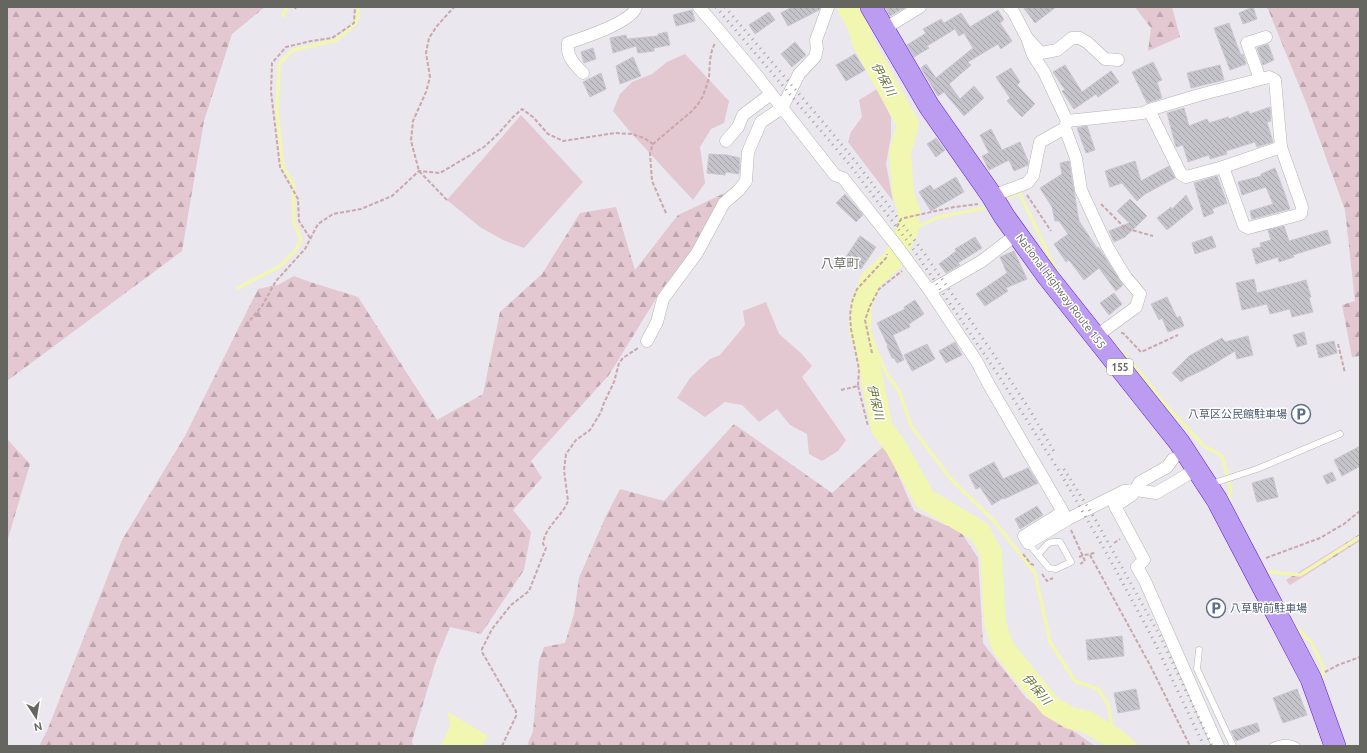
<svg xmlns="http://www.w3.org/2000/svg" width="1367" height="753" font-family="Ubuntu,'Noto Sans JP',sans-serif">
  <defs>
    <pattern id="forest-firs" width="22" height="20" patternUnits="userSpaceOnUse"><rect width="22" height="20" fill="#e3c7d1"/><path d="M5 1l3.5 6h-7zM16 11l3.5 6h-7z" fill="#bca5ad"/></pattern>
    <pattern id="building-back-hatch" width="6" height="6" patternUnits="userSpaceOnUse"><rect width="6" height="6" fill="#c6c4cb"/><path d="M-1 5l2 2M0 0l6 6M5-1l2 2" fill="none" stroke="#a4a3a8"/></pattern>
  </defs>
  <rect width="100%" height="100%" fill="#eae7ef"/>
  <g fill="#e3c7d1">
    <path d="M685,54L729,101L724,123L711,129L700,147L705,183L693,200L632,134L613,111L620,94L632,82L652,74L667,62Z"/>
    <path d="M877,89L891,117V136L886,164L893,201L848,142L851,132L862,117L859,100Z"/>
    <path d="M521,115L583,182L524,248L503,240L480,227L447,200Z"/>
    <path d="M766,302L779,334L801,353L812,366L802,377L846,440L838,451L822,461L809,454L807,434L790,425L777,409L759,422L742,405L725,402L705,417L677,398L690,378L710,359L720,355L745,325L743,311Z"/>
  </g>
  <g fill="url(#forest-firs)">
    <path d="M7,7H265L232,34L204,121L182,251L7,381Z"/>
    <path d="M1135,7H1172L1180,37L1148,51L1151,28Z"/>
    <path d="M1265,7H1360V356L1352,357L1342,305L1355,301L1345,210L1307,105L1268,9Z"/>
    <path d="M727,192L686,259L662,289L609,375L531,461L542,478L513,510L531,532L524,570L481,634L450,627L435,664L412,741L413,746H39L47,731L122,540L185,436L258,289L278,285L294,276L307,281L358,297L437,420L483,394L500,312L542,274L580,213L616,207L635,270L678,215Z"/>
    <path d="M734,424L832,493L885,445L914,511L961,532L978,558L983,643L1026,698L1095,746H527L533,731L539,661L544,647L565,643L574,614L579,578L605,518L620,489L664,501Z"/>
    <path d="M7,439L30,464L7,542Z"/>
    <path d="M1360,534V541L1290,585L1286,580Z"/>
  </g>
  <path fill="#f1f6b1" d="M448,712L488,736L482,746H441L450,725Z"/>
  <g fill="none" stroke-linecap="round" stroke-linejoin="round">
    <g stroke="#f1f6b1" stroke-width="3.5">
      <path d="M283,16L287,7"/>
      <path d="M1002,201L1019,192L1058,274"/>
      <path d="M908,228L919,226L939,217L984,208"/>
      <path d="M238,288L280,266L295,251L301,240L294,221L293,183L283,168L277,112L279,64L293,50L337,40L356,23L359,7"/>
      <path d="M874,346L888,376L899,391L911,426L950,478L995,522L1035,573L1050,642L1075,681L1098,689L1108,704L1112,726L1125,735L1137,746"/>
      <path d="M1116,346L1148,382L1160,399L1204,446L1222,456L1231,490L1228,502"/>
      <path d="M1264,571L1300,575L1360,537"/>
      <path d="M1293,624L1312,643L1323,667L1322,683"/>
    </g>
    <path stroke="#f1f6b1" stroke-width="22" d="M848,7L858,25L863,42L908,124L900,153L903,193L909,211L908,228L894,259L871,280L861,305L860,331L866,350L882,428L896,447L925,499L980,532L991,553L995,623L1002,645L1012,659L1050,706L1070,718L1088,722L1113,738L1122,746"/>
  </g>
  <g fill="url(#building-back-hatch)" stroke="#cac6d3">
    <path d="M792,7H820L819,10L788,26L781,13Z"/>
    <path d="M885,7H906L890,16Z"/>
    <path d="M1023,7H1056L1035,23Z"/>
    <path d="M1253,7L1257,19L1243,24L1239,13Z"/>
    <path d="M692,10L695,21L676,26L673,15Z"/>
    <path d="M998,10L1004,20L1000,23L1012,41L1001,49L998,44L968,62L971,65L949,84L960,99L974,86L984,98L964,116L944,92L938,96L930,83L931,82L930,83L921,68L926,64L936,78L973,48L964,33L959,36L955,29L927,46L929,48L914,57L907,45L926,33L923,29L941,19L944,23L961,13L970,27Z"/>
    <path d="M769,12L775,20L755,34L749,25Z"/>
    <path d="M1229,23L1238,48L1241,55L1243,54L1246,64L1230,70L1214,28Z"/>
    <path d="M667,32L670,45L654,48V51L638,53L636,46L613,53L610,38L626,35L627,39L658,36V34Z"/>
    <path d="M795,42L806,55L792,67L781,54Z"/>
    <path d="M1268,44L1274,60L1263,65L1257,48Z"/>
    <path d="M593,48L596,59L584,63L581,52Z"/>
    <path d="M855,54L865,70L846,81L836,65Z"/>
    <path d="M633,57L641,76L620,84L616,66Z"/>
    <path d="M1153,62L1162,80L1157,82L1162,98L1147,103L1132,72Z"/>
    <path d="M1065,65L1082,92L1111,71L1119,82L1098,97L1096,94L1074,109L1062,91L1065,90L1053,72Z"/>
    <path d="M1220,65L1224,80L1191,88L1187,73Z"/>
    <path d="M1011,68L1020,82L1017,85L1035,104L1022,117L1007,101L1010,98L996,77Z"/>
    <path d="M601,73L606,89L590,97L583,82Z"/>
    <path d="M1270,107L1271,121L1267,122L1273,142L1257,147L1255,142L1226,151L1227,154L1210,159L1209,155L1188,162L1183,145L1176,147L1167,113L1184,108L1189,126L1207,119L1209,123L1228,117L1229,119L1248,111L1250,114Z"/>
    <path d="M1087,126L1095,150L1086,153L1077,128Z"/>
    <path d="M991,129L1002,150L1020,142L1028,161V165L1014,171L1009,160L989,170L982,156L989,153L980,135Z"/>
    <path d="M936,138L945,150L936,157L927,144Z"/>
    <path d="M709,154L727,155L740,158L739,174L726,172L725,175L707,173Z"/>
    <path d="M1069,161L1079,221L1097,248L1098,247L1101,251L1123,285L1116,291L1099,268L1084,280L1069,260L1066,262L1054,244L1068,234L1059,221H1055L1052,207L1040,188L1062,174L1060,163Z"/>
    <path d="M1135,161L1141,181L1169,166L1175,178L1145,194L1137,201L1122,183L1110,187L1105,171Z"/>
    <path d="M1275,168L1285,194L1290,209L1252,219L1250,211L1273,204L1266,187L1242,195L1238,182L1261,176V174Z"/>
    <path d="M1217,176L1227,203L1212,209L1214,213L1204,217L1194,183Z"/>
    <path d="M956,177L964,192L931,211L919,192L930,185L934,190Z"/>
    <path d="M845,194L863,215L856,222L836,203Z"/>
    <path d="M1186,195L1193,209L1167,230L1157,218L1171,207L1172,209Z"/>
    <path d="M1130,199L1147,216L1125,237L1114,242L1109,231L1129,223L1117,211Z"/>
    <path d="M1284,226L1289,241L1327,230L1331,243L1293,255L1294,257L1279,262L1278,257L1256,264L1252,249L1261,247L1260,243L1271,240L1268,230Z"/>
    <path d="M860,236L876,247L861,269L845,258Z"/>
    <path d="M1212,236L1216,247L1195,254L1192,243Z"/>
    <path d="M975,237L982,248L958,263L960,265L946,273L939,264L956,251L955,249Z"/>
    <path d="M1014,251L1027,279L1006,288L1008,291L985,306L976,294L1007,273L1000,257Z"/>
    <path d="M1254,279L1257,293L1306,280L1311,297L1309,298L1313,312L1292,317L1290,309L1270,314L1267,304L1242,310L1236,283Z"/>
    <path d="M1114,293L1122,304L1109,315L1100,303Z"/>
    <path d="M1167,297L1177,318L1180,316L1184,326L1168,332L1162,318L1159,320L1151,304Z"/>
    <path d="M915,300L924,314L909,324L910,327L893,335L904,360L897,363L894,358H892L887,346H888L877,323L905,309L904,307Z"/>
    <path d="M1304,332L1307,344L1297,347L1293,335Z"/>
    <path d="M1248,336L1253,355L1237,359L1235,351L1207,368L1186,378L1181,382L1172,373L1189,356L1222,338L1225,342Z"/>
    <path d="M1334,341L1337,353L1319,358L1316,345Z"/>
    <path d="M955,342L962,355L946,363L939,351Z"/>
    <path d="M927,344L935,359L912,371L904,355Z"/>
    <path d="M1360,446V466L1342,476L1334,460Z"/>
    <path d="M994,462L1003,479L1028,468L1038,483L1004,499L1003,498L992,505L980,487L976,489L969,475Z"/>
    <path d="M1332,472L1336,480L1327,484L1323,476Z"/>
    <path d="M1273,477L1278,497L1257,502L1252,483Z"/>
    <path d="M1037,506L1043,515L1020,529L1015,519Z"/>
    <path d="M1122,636L1124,656L1088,660L1086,640Z"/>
    <path d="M1136,689L1140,709L1118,713L1114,693Z"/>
    <path d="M1297,689L1307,715L1283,723L1273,698Z"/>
    <path d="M1257,723L1260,731L1236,741L1231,731Z"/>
  </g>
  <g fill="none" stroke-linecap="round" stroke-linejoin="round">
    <g stroke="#b4b5b0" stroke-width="7">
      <g id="lane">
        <path d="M1211,484L1257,469L1340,434"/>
        <path d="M1028,543L1049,568L1056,569L1071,562L1060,542C1047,540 1046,546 1038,555"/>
        <path d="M1199,650L1197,669L1233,746"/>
        <path d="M1273,746C1281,742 1289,741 1297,746"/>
      </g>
    </g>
    <g stroke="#b4b5b0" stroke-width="13">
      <g id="street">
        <path d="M699,7L754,72L835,175L843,178L896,245L930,291L977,362L989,385L1063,512L1024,536L1028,543L1068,519L1124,491L1136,490L1156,493L1197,469"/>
        <path d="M1009,7L1013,11L1027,38L1033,55L1044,72L1067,121L1065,128L1076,158L1081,190L1107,246L1125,276L1140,294L1136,307L1095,337"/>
        <path d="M884,29L920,7"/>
        <path d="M1029,40L1041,53L1057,50L1072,38H1080L1088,43L1105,59L1118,60"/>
        <path d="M583,73C574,64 566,56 568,43C583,38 632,22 636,7"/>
        <path d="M1260,79L1247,43L1266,37"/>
        <path d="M1067,121L1143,113L1149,110L1199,95L1269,77L1275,80L1281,147L1302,207L1301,214L1248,228L1244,226L1223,167L1186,177L1181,174L1149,110"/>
        <path d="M726,141L738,127L743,115L771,94"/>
        <path d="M1223,167L1281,147"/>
        <path d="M992,196L1027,183L1033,176L1040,142L1065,128"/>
        <path d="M930,291L982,261L1017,234"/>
        <path d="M647,341L657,322L663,299L697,253L724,203L739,190L746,181L748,152L761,122L782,108L799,74L815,57L817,49L816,40L828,7"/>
        <path d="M1173,459L1167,467L1140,482L1132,495L1115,506L1144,560L1137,567L1145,581L1218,746"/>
      </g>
    </g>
    <g stroke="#581adc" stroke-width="22">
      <path id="highway" d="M871,7L929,106L992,196L1004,216L1048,277L1179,442L1217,500L1311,679L1335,746"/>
    </g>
    <g stroke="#cba6aa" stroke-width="2" stroke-dasharray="4 2" stroke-linecap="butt">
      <path d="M295,9L296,7"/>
      <path d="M1027,195L1051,231"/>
      <path d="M447,200L419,171L411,141L413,121L426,92L430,77L426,53L429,38L437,26L454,7"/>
      <path d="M1101,204L1125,228L1153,236"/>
      <path d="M666,213L652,181L650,153L653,144L692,111L698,104L703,96L709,78L710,60L712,50L715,43"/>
      <path d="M897,227L901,219L904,218L954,207L978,204"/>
      <path d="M310,238L299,221L298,199L280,167L271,92L272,63L286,47L311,41L332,38L354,23L355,7"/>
      <path d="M246,325L262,306L276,281L305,249L318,224L333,214L361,209L392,196L419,171L440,173L484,147L498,134L513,117L522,109L533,117L548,134L563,141L615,133L632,134L644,138L653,144"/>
      <path d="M1121,333H1123L1141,352L1178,335"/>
      <path d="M1338,344L1345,373"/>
      <path d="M872,353L865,320L870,306L879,289L902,271"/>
      <path d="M858,386L868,426"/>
      <path d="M841,390L858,386L859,369L851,329L850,315L852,302L857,289L886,258L887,254"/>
      <path d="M1071,530L1085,561L1080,564"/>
      <path d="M1114,543L1120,539"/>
      <path d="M1023,554L1031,564L1034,565"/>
      <path d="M1090,555L1151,667L1190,746"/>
      <path d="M1079,557C1085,554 1090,555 1096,552"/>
      <path d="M1266,558L1320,538L1344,524L1360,511"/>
      <path d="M1042,574L1047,581L1053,578"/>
      <path d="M1325,672L1338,665L1360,657"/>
      <path d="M502,746L516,716V711L482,652V649L492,629L511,605L529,591L546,548L543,544C545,526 562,517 568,501L564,470L566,454L576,440L590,430L601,412L604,403L614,382L619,363L623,358L638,348"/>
    </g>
    <use href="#lane" stroke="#fff" stroke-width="6"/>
    <use href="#street" stroke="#fff" stroke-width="12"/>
    <use href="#highway" stroke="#bc9cf1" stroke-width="21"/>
    <g stroke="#a2a3a0" stroke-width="3" stroke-dasharray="1 5" stroke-linecap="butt">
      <path d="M716,7L850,165L911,246L997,373L1061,474L1107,554L1153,639L1204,746"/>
      <path d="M725,7L823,122L856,162L924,253L990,349L1031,412L1056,455"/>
      <path d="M1064,469L1095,519L1160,636L1212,746"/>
    </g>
  </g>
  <defs>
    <g id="parking-ring" transform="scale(1)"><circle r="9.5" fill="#fff" stroke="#5c6f8a" stroke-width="1.5"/><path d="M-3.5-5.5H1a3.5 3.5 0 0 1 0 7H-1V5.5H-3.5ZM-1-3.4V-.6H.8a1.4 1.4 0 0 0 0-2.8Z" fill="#5c6f8a"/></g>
  </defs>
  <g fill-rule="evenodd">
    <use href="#parking-ring" x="1301" y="414"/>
    <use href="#parking-ring" x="1216" y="608"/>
  </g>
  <g text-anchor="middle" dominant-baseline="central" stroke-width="3" stroke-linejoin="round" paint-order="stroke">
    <rect fill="#fff" stroke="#92948f" stroke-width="1" x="1107" y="359" width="26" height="16" rx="3"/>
    <g font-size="10" font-weight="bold" fill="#64665f">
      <text x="1120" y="367">155</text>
    </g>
    <g font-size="11" fill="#64665f" stroke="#fff">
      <text transform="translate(1061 291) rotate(53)">National Highway Route 155</text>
    </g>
    <g font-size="11" fill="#4e5e75" stroke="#fff" text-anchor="end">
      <text x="1287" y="414">八草区公民館駐車場</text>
      <text x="1230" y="608" text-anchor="start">八草駅前駐車場</text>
    </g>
    <g font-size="12" font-style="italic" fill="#6c753a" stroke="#fff">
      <text transform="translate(884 79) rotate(61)">伊保川</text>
      <text transform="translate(876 402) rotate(77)">伊保川</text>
      <text transform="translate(1037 689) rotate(49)">伊保川</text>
    </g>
    <g font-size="13" fill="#71736b" stroke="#fff">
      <text x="840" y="263">八草町</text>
    </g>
  </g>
  <rect width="1367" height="753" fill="none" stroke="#64665f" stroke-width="16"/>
  <g transform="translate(36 717) rotate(168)" stroke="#ffffff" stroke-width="3" paint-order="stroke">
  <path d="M0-3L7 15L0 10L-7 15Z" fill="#64665f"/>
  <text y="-6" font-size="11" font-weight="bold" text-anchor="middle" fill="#64665f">N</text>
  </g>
</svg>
